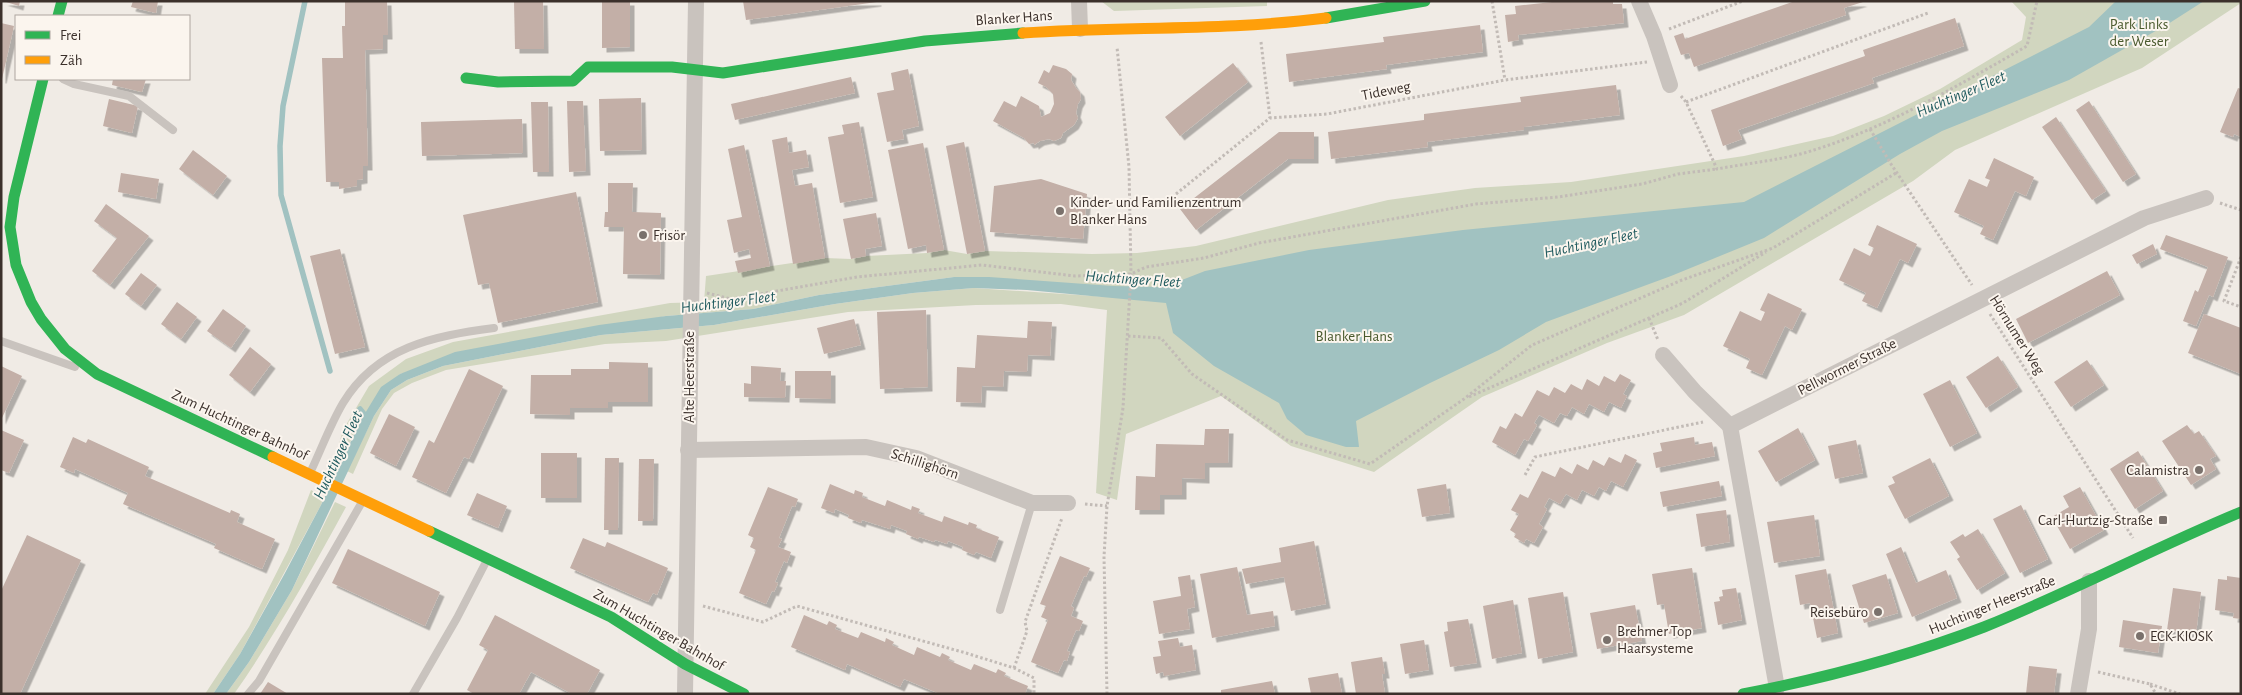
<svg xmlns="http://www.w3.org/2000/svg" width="2242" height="695" font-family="'Alegreya Sans',sans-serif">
  <defs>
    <filter id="shadow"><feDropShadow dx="4.5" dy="4.5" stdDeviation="0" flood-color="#0004"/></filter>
  </defs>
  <rect width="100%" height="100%" fill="#f0ebe5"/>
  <g fill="#d1d6bf">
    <path d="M1101,1H1267V6L1114,11Z"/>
    <path d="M2011,1H2241V3L2142,68L1955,150L1913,181L1684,315L1607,343L1482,397L1374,472L1291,446L1221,396L1126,434L1117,500L1096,493L1107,310L1061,304L976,305L848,312L666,341L605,344L446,370L412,383L394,393L382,409L353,474L347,471L374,416L391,390L407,380L443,366L601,335L714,325L835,304L913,293L974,288L1108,297L954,277L819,295L753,309L666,316L400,374L361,420L338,467L333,465L343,430L369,386L406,359L453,342L670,303L704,302L706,276L825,258L851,259L866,256L927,253L944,250L967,254L985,251L1092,254L1137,253L1196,246L1388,200L1475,188L1571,182L1744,156L1833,136L1884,116L1940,89L2022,40L2026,17Z"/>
    <path d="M311,490L324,497L321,505L240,654L213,694H205L249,627L288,550Z"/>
    <path d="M335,502L346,507C311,571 276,634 234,694H226L249,662L292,590Z"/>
  </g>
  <path fill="#a1c2c1" d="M2116,1H2204L2168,24L2069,80L1942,131L1900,154L1764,238L1671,276L1546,322L1499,350L1430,383L1356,421L1359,447H1346L1306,435L1287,419L1279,403L1214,366L1173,333L1166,303L1027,290L974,288L913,293L835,304L714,325L601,335L443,366L407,380L391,390L374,416L292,590L249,662L226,694H213L240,654L285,573L321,505L361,420L381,387L400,374L455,352L599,325L666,316L753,309L819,295L954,277H989L1113,286L1164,287L1205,271L1309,250L1463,230L1744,202L2089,27Z"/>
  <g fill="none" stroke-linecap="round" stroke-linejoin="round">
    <g stroke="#a1c2c1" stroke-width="5.5">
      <path d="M305,1L283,106L280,146L281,195L330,371"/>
      <path d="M360,409L368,419"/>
    </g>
  </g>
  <g fill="#c3afa7" filter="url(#shadow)">
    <path d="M3,1H20L19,6Z"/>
    <path d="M133,1H158L156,13L131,7Z"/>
    <path d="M345,1H387L388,35H383V49L365,50L368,166H363V179L357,180V186L339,189V182H326L322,58H343L342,26H345Z"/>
    <path d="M514,1H543L544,49H515Z"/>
    <path d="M602,1H630V47L602,48Z"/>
    <path d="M743,1H877V2L746,20Z"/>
    <path d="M1561,1H1613V4H1622L1624,23L1518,35L1519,40L1508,42L1505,15L1516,14L1515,6Z"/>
    <path d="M1795,1L1863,2L1844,8L1846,15L1694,67L1689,53L1681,55L1674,36L1683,33L1685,39Z"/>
    <path d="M1955,18L1964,46L1872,78L1874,83L1738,130L1742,139L1723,146L1711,110L1865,56L1863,50Z"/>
    <path d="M1,23L14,26L2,79H1Z"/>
    <path d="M1480,25L1483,52L1386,65L1387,69L1289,82L1286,54L1384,42L1383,37Z"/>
    <path d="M1233,63L1248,82L1180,136L1165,117Z"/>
    <path d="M1053,65L1066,69L1072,74L1071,80L1076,88L1080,92L1081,99L1078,104L1076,113L1078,118L1074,125L1063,133L1061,138L1054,141L1049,139L1040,141L1034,145V143L1029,144L1024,138L993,121L1004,101L1016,107L1021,96L1039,106L1041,117L1050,113L1054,104L1053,94L1046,87L1038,83L1044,70L1049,73Z"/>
    <path d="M908,69L919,126L902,130L904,139L887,142L877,93L894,90L891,73Z"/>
    <path d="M851,77L855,93L735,120L731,104Z"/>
    <path d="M113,79H146L142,92L112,85Z"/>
    <path d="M1616,85L1620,115L1524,127V130L1427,142L1428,147L1331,159L1328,132L1424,120V114L1521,102L1520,97Z"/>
    <path d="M2238,88L2241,89V137L2234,134L2233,137L2220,132Z"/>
    <path d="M641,98L642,150L600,151L599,99Z"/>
    <path d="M109,99L138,106L132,133L103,126Z"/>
    <path d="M567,101H583L586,171L569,172Z"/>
    <path d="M2089,101L2136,174L2123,182L2076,110Z"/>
    <path d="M531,102H548L549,172H533Z"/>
    <path d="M2056,117L2106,191L2092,200L2042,127Z"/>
    <path d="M522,119L523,153L422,156L421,122Z"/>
    <path d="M859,122L873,197L840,203L828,137L844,134L842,125Z"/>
    <path d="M1279,132H1314V159H1288L1196,230L1180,209Z"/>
    <path d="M787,137L789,153L806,150L809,167L792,170L795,186L812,183L825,258L793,264L772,140Z"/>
    <path d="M964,142L985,251L967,254L946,146Z"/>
    <path d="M923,143L944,250L927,253L926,245L908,249L888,150Z"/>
    <path d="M744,145L770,266L738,273L735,261L751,258L749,249L734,253L727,220L742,217L728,149Z"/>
    <path d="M193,150L227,176L213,195L179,169Z"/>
    <path d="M1994,158L2034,177L2026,196L2015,191L1993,240L1980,234L1984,226L1954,212L1969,179L1987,187L1990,180L1985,178Z"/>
    <path d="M121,173L159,179L156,199L118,192Z"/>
    <path d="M1041,179L1087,194L1083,239L990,232L994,186Z"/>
    <path d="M608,183H633L632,212L661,213L660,275L623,274L624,227H604L605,212H608Z"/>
    <path d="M576,192L598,302L498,323L489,283L478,285L463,215Z"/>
    <path d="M106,204L149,236L110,285L92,271L117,238L94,221Z"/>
    <path d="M876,213L882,246L865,249L866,256L851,259L843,219Z"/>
    <path d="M1877,225L1917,244L1908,263L1900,259L1877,308L1862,301L1866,293L1839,280L1854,248L1870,256L1874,248L1868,245Z"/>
    <path d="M2166,235L2228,257L2213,297L2209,295L2196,326L2183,321L2195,290L2198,292L2208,267L2160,249Z"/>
    <path d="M2153,244L2157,254L2137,264L2132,255Z"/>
    <path d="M340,249L365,347L335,354L310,256Z"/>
    <path d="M2107,271L2120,295L2028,343L2016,319Z"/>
    <path d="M141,273L157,285L141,306L125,294Z"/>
    <path d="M1768,293L1802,309L1792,330L1785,326L1762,375L1746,368L1750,359L1723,346L1740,311L1761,321L1765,312L1760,310Z"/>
    <path d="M177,302L197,317L181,339L161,324Z"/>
    <path d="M223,309L246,326L231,348L207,331Z"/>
    <path d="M926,310L928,387L880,389L877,312Z"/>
    <path d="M2204,314L2241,328V374L2188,353Z"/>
    <path d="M854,319L861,345L824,354L817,328Z"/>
    <path d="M1028,321L1052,322L1050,356L1028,355L1027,372L1004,371L1003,387L982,386L981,403L956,402L957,367L975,368L977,335L1027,338Z"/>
    <path d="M250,347L271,364L250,392L229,375Z"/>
    <path d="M1998,356L2018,387L1986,408L1966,377Z"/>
    <path d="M2087,360L2104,385L2071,407L2054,382Z"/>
    <path d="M609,362L648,363V402H608V408H570V415L530,414L531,375H571V369H609Z"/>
    <path d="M1,366L22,376L1,420Z"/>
    <path d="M751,366L781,368L780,381H786L785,398L744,397V383L751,384Z"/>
    <path d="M469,369L503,386L469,459L464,457L446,493L412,477L429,440L434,443Z"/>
    <path d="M795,371H831V399L795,398Z"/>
    <path d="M1620,374L1631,380L1623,394L1627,396L1621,408L1609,402L1604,412L1589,404L1584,414L1572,407L1567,416L1560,413L1554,423L1539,415L1534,423L1537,425L1528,441L1524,439L1515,455L1492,442L1500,426L1506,429L1515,413L1522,417L1537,390L1549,396L1554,387L1565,393L1571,384L1582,390L1587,379L1599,386L1604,376L1615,382Z"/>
    <path d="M1950,380L1977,433L1950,447L1923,394Z"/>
    <path d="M389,414L415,427L396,466L370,453Z"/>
    <path d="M2187,425L2194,434L2199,431L2216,456L2210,459L2216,469L2191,485L2162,441Z"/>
    <path d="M1798,428L1815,460L1776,482L1758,451Z"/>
    <path d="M1205,429H1229L1228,463H1205V479L1182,478V495H1160V510H1135L1136,476L1155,477L1156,444L1204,445Z"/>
    <path d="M1,430L24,440L9,473L1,470Z"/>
    <path d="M73,437L86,443L88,439L149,467L145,476L230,513L231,510L240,514L237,522L275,539L262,569L214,548L216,544L123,504L128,493L75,469L74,473L60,467Z"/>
    <path d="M1694,437L1695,445L1712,442L1715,456L1656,468L1653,453L1662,451L1660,443Z"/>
    <path d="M1856,440L1863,473L1835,479L1828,446Z"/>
    <path d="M2138,451L2163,491L2135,509L2110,469Z"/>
    <rect x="541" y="453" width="36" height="45"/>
    <path d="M1625,454L1637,460L1623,487L1611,481L1606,491L1599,487L1594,496L1582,490L1577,500L1566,494L1560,504L1549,498L1544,507L1547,509L1539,524L1543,527L1534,543L1526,539L1524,543L1514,537L1516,534L1510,530L1519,514L1511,510L1520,494L1528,498L1542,471L1555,477L1560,467L1572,474L1577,464L1588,470L1593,460L1604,466L1609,457L1621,463Z"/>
    <path d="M605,458H619L618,530H604Z"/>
    <path d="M1930,458L1949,496L1905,519L1888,486L1895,483L1892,477Z"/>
    <path d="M639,459H654L653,521H638Z"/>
    <path d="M1719,481L1722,496L1663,507L1660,492Z"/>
    <path d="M830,484L854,494L855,490L863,493L862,497L885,506L887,500L911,510L912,506L920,509L918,513L942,522L944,516L968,525L969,522L977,525L976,528L999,537L991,558L976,552L974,555L962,550L963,547L948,541L947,544L935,540L934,542L919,537L918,539L906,534L907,531L891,525L890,529L862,520L861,523L848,518L849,515L835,509L834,513L821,508Z"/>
    <path d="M1446,484L1450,513L1422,517L1417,489Z"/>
    <path d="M768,487L798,499L795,507L792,506L779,538L782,539L778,547L791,552L787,563L784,561L775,582L778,583L774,592L772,591L766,604L739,593L756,550L750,547L754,538L748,535Z"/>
    <path d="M2080,487L2104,530L2070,549L2052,517L2069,507L2063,496Z"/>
    <path d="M477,493L507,506L498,528L467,515Z"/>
    <path d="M2021,505L2048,559L2020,573L1993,519Z"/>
    <path d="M1726,510L1730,542L1701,547L1696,514Z"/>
    <path d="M1814,515L1820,556L1774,563L1767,522Z"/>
    <path d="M1978,529L2005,573L1977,590L1957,559L1960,557L1950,542L1963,534L1965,537Z"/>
    <path d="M27,535L81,560L20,694H1V591Z"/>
    <path d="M583,538L605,547L607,542L668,568L657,595L653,593L648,602L570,568Z"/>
    <path d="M1314,541L1326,604L1291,611L1284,577L1246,584L1242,569L1281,562L1279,548Z"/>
    <path d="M1901,547L1916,583L1946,570L1957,598L1912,617L1886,554Z"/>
    <path d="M348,549L440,592L425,626L332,583Z"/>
    <path d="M1060,556L1090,568L1086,577L1084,576L1071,606L1074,608L1071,616L1083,621L1079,631L1076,630L1067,651L1070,652L1067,661L1064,660L1058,673L1031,662L1048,620L1041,617L1046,606L1040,604Z"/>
    <path d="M1237,567L1247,615L1273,611L1275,626L1212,638L1200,574Z"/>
    <path d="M1692,568L1702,628L1669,634L1664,604L1657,605L1652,574Z"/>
    <path d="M1826,569L1838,633L1817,638L1810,603L1800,605L1795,575Z"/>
    <path d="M1886,574L1898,613L1864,623L1852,585Z"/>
    <path d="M1190,575L1195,607L1187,609L1190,629L1159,634L1153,601L1181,596L1178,577Z"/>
    <path d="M2227,576L2241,578V619L2233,618L2234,613L2215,610L2218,579L2227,580Z"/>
    <path d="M1736,588L1742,620L1718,625L1714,602L1720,601L1719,597L1723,596L1722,590Z"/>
    <path d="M2173,588L2201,592L2196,634L2167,630Z"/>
    <path d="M1563,592L1573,652L1538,659L1528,598Z"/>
    <path d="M1513,600L1522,653L1492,659L1483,606Z"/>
    <path d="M1635,605L1642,641L1597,649L1590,613Z"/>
    <path d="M495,615L600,670L587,694H572L531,672L519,694H474L467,690L488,650L479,645Z"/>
    <path d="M804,615L827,625L829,621L837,625L835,629L858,638L861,632L885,642L886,638L894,642L892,645L914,655L917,647L940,657L942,653L950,657L948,660L971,670L974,664L996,673L998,669L1006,673L1004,676L1028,686L1025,694H940L904,679L900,687L847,664L845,670L791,647Z"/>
    <path d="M1468,619L1477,663L1450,667L1444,632L1448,631L1447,622Z"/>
    <path d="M2123,620L2162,626L2158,653L2119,647Z"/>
    <path d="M1178,638L1180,647L1192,645L1196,670L1164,676L1163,672L1156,674L1153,657L1161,656L1158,641Z"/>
    <path d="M1424,640L1429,670L1405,674L1400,644Z"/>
    <path d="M1382,657L1385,674H1382L1385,694H1356L1351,662Z"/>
    <path d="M2029,666L2057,669L2054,694H2026Z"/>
    <path d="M1338,673L1342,694H1311L1308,678Z"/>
    <path d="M1272,681L1275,694H1221V690Z"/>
    <path d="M268,682L288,694H260Z"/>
  </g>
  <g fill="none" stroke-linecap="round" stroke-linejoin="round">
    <g stroke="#c2bbb6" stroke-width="3" stroke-dasharray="2.5 2.5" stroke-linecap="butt">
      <path d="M1492,1L1505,80"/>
      <path d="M1669,29L1743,1"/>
      <path d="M1261,42L1270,118"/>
      <path d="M1681,96L1686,102L1717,169C1748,163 1784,160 1814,150C1890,126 1959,85 2027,46L2037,1"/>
      <path d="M1686,102L1928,13"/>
      <path d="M1870,129L1891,164L1972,285"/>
      <path d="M1176,194L1270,118L1327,114L1505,80L1647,62"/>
      <path d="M2220,203L2241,210"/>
      <path d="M2241,257L2224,301L2241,307"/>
      <path d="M707,293L731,299L857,277L982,265L1075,276L1131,274L1146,267L1204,258L1259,243L1476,204L1558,197L1642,184L1678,174L1717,169"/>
      <path d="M1990,314L2133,538"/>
      <path d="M1649,318L1658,340"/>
      <path d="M1128,336L1161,338L1192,374L1287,440L1370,464L1464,399L1532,345L1682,280L1773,248L1896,173"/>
      <path d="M1469,397L1683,303L1766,252"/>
      <path d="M1525,475L1535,457L1703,422"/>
      <path d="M1085,504L1107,506"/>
      <path d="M703,606L763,622L797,606L966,653L1014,668L1034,678V694"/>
      <path d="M1014,668L1027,631L1025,622L1062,518"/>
      <path d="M2098,672L2150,684L2156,694"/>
      <path d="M2150,684L2180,694"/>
      <path d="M1107,694L1104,557L1107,506L1123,408L1131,274L1129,167L1117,47"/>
    </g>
    <g stroke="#c9c3be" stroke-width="8">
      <path d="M63,79L74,84L129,96L173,130"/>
      <path d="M1,341L75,367"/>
      <path d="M310,473C321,450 330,425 343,403C377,347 433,336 494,328"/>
      <path d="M1000,610L1032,503"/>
      <path d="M248,694L259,681L362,502"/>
      <path d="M413,694L457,618L487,560"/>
    </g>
    <g stroke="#c9c3be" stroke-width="16">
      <path d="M1079,1L1080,29"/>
      <path d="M1639,1L1654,36L1670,85"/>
      <path d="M1663,355L1695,392L1730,426"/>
      <path d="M688,450L866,447L916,458L1032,503H1068"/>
      <path d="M1777,688L1730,426L2144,218L2206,198"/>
      <path d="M685,694L696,1"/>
      <path d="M2078,694L2089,629V581"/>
    </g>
    <g stroke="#30b455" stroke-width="11">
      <path d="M58,16L62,1"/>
      <path d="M1326,18L1425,1"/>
      <path d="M466,78L498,82L573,81L588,67H672L723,73L925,41L1023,33"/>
      <path d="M43,79L14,197L10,227L16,265L31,302L41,319L65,349L97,374L273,457"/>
      <path d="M429,531L611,617L685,664L744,694"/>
      <path d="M1743,694C1825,678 1906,657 1984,627C2071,592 2154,548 2241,512"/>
    </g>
    <g stroke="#ff9f0a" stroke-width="11">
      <path d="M1023,33C1123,26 1226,31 1326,18"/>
      <path d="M273,457L429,531"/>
    </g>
  </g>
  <g fill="#7a716c" stroke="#fbf5ee" stroke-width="2">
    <circle cx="1060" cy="211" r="5"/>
    <circle cx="643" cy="235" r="5"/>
    <circle cx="2199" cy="470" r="5"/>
    <rect x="2158" y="515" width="10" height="10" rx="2.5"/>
    <circle cx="1878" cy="612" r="5"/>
    <circle cx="2140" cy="636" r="5"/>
    <circle cx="1607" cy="640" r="5"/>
  </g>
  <g text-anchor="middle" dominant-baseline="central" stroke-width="4" stroke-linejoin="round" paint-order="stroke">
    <g font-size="15" fill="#3b302b" stroke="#fbf5ee">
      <text transform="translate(1014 18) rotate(-4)">Blanker Hans</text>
      <text transform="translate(1386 91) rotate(-11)">Tideweg</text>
      <text transform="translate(2017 335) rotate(58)">Hörnumer Weg</text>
      <text transform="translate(1847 367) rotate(-27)">Pellwormer Straße</text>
      <text transform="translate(689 377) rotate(-90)">Alte Heerstraße</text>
      <text transform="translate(240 425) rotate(25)">Zum Huchtinger Bahnhof</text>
      <text transform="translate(925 464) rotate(18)">Schillighörn</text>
      <text transform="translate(1992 605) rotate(-22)">Huchtinger Heerstraße</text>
      <text transform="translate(659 630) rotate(30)">Zum Huchtinger Bahnhof</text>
    </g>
    <g font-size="15" fill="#4a5a2e" stroke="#fbf5ee">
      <text x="2139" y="24">Park Links<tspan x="2139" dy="17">der Weser</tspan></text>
      <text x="1354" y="336">Blanker Hans</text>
    </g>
    <g font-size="15" fill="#3b302b" stroke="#fbf5ee" text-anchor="start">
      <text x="1070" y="202">Kinder- und Familienzentrum<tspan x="1070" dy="17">Blanker Hans</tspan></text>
      <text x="653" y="235">Frisör</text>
      <text x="2189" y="470" text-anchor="end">Calamistra</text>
      <text x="2153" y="520" text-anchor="end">Carl-Hurtzig-Straße</text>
      <text x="1868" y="612" text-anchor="end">Reisebüro</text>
      <text x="1617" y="631">Brehmer Top<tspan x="1617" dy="17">Haarsysteme</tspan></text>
      <text x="2150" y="636">ECK-KIOSK</text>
    </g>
    <g font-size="16" font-style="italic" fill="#1f5a5e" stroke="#fbf5ee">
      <text transform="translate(1961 94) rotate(-23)">Huchtinger Fleet</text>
      <text transform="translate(1591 243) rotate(-12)">Huchtinger Fleet</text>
      <text transform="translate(1133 279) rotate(4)">Huchtinger Fleet</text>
      <text transform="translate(728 302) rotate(-7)">Huchtinger Fleet</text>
      <text transform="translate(338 455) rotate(-65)">Huchtinger Fleet</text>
    </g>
  </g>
  <rect width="2242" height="695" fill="none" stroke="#3b302b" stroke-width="5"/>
  <rect x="15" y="15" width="175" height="65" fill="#fbf5ee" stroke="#aea6a0"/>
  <rect x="25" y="31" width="25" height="8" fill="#30b455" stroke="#aea6a0"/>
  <text x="60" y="40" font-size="15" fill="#3b302b">Frei</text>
  <rect x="25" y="56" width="25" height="8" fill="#ff9f0a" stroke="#aea6a0"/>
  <text x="60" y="65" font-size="15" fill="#3b302b">Zäh</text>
</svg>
